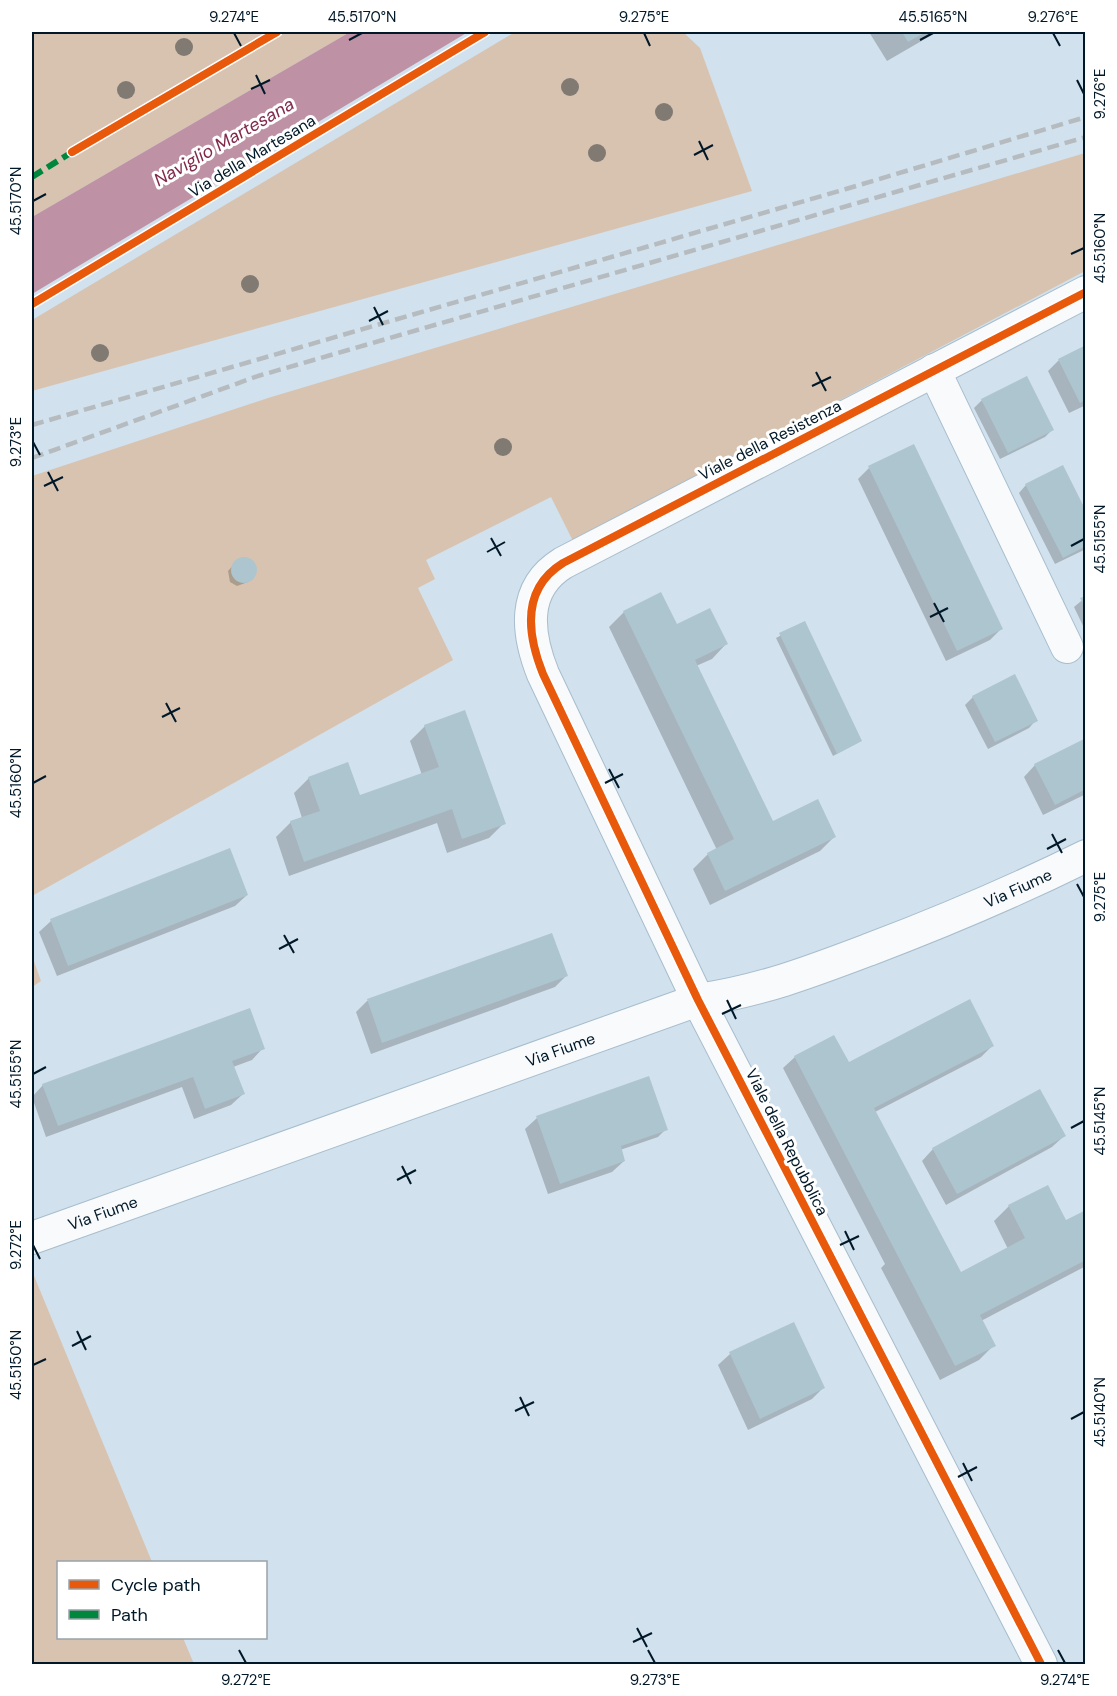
<svg xmlns="http://www.w3.org/2000/svg" width="1117" height="1696" font-family="'DM Sans',sans-serif">
  <rect width="100%" height="100%" fill="#d1e1ed"/>
  <g fill="#d8c3b0">
    <path d="M32,32H350L32,217Z"/>
    <path d="M515,32H683L700,48L752,191L32,391V320Z"/>
    <path d="M1085,153V271L573,541L551,497L426,560L435,579L418,588L453,660L32,896V476L268,398Z"/>
    <path d="M32,956L41,981L32,987Z"/>
    <path d="M32,1271L152,1562H58V1638H183L194,1664H32Z"/>
  </g>
  <path fill="#bf91a4" d="M350,32H468L32,294V217Z"/>
  <g fill="#0003">
    <path d="M869,32H937L887,61Z"/>
    <path d="M1086,347V405L1069,413L1048,371L1059,360Z"/>
    <path d="M982,400L1052,430L1045,437L1000,459L974,408Z"/>
    <path d="M869,468L1001,629L990,640L946,661L858,479Z"/>
    <path d="M1026,485L1086,514V549L1055,564L1019,493Z"/>
    <path d="M244,559L251,561L255,572L248,582L237,586L230,582L228,571L237,561Z"/>
    <path d="M1086,597V632L1074,607Z"/>
    <path d="M624,612L676,626L726,644L712,659L696,666L772,823L834,837L820,851L710,905L693,869L708,854L717,850L609,627Z"/>
    <path d="M804,623L860,741L833,756L776,638Z"/>
    <path d="M973,697L1036,720L1029,728L988,749L965,705Z"/>
    <path d="M425,726L504,823L489,838L447,853L437,823L289,876L276,837L291,822L302,818L294,793L309,778L359,797L422,775L410,741Z"/>
    <path d="M1086,740V794L1043,815L1024,777L1035,765Z"/>
    <path d="M247,895L235,906L57,976L39,932L51,921Z"/>
    <path d="M551,935L566,976L555,987L371,1054L356,1012L367,1001Z"/>
    <path d="M992,1046L981,1057L875,1112L960,1274L1008,1249L994,1221L1009,1206L1066,1222L1086,1211V1266L981,1321L994,1345L979,1360L940,1380L881,1268L885,1264L783,1068L795,1057L848,1064Z"/>
    <path d="M263,1048L252,1060L233,1067L243,1094L231,1105L194,1119L182,1087L46,1137L32,1097L43,1085Z"/>
    <path d="M537,1118L666,1129L658,1137L620,1150L624,1161L612,1172L548,1194L525,1129Z"/>
    <path d="M1064,1136L1052,1147L946,1205L922,1161L933,1149Z"/>
    <path d="M793,1324L823,1388L812,1399L748,1430L718,1365L730,1354Z"/>
  </g>
  <g fill="#acc5cf">
    <path d="M902,32H926L908,42Z"/>
    <path d="M1086,345V400L1080,403L1058,359Z"/>
    <path d="M1027,376L1054,430L1008,453L981,399Z"/>
    <path d="M914,444L1003,629L957,651L868,466Z"/>
    <path d="M1063,465L1086,511V546L1063,558L1025,484Z"/>
    <circle cx="244" cy="570" r="13"/>
    <path d="M661,592L677,624L710,608L728,644L695,660L773,821L818,799L836,837L725,891L707,853L734,839L623,611Z"/>
    <path d="M1086,596V609L1080,598Z"/>
    <path d="M805,621L862,741L837,754L779,633Z"/>
    <path d="M1015,674L1038,721L995,742L972,696Z"/>
    <path d="M465,710L506,824L462,839L452,809L304,862L290,821L320,811L308,777L348,762L360,795L439,767L424,725Z"/>
    <path d="M1086,738V789L1055,805L1034,764Z"/>
    <path d="M230,848L248,895L68,966L50,919Z"/>
    <path d="M552,933L568,976L382,1043L367,999Z"/>
    <path d="M970,999L994,1046L874,1108L961,1272L1025,1238L1008,1205L1048,1185L1066,1220L1086,1210V1260L980,1315L996,1346L955,1366L794,1056L834,1035L849,1062Z"/>
    <path d="M250,1008L265,1049L232,1061L245,1094L205,1109L193,1077L58,1126L42,1084Z"/>
    <path d="M649,1076L668,1130L621,1146L625,1161L560,1184L536,1116Z"/>
    <path d="M1040,1089L1066,1136L957,1194L932,1148Z"/>
    <path d="M794,1322L825,1388L760,1419L729,1352Z"/>
  </g>
  <g fill="none" stroke-linecap="round" stroke-linejoin="round">
    <g stroke="#a7bdcd" stroke-width="34">
      <g id="minor">
        <path d="M934,370L1067,647"/>
        <path id="s1" d="M32,1238L698,1000C760,991 810,972 868,950C942,922 1015,891 1086,856"/>
        <path d="M1041,1664L698,1000L543,674C527,634 521,589 563,563L1086,292"/>
      </g>
    </g>
    <use href="#minor" stroke="#f8fafc" stroke-width="32"/>
    <g stroke="#b5bbbe" stroke-width="4.5" stroke-dasharray="12 6" stroke-linecap="butt">
      <path d="M32,425L846,189L1086,117"/>
      <path d="M32,458L258,376L1086,137"/>
    </g>
    <path stroke="#00873e" stroke-width="6" stroke-dasharray="12 6" stroke-linecap="butt" d="M32,177L72,152"/>
    <g stroke="#fff" stroke-width="11">
      <g id="cycleway">
        <path d="M72,152L277,32"/>
        <path d="M32,304L485,32"/>
        <path d="M1041,1664L698,1000L543,674C527,634 521,589 563,563L1086,292"/>
      </g>
    </g>
    <use href="#cycleway" stroke="#e8590c" stroke-width="8"/>
  </g>
  <g fill="#807a73">
    <circle cx="184" cy="47" r="9"/>
    <circle cx="570" cy="87" r="9"/>
    <circle cx="126" cy="90" r="9"/>
    <circle cx="664" cy="112" r="9"/>
    <circle cx="597" cy="153" r="9"/>
    <circle cx="250" cy="284" r="9"/>
    <circle cx="100" cy="353" r="9"/>
    <circle cx="503" cy="447" r="9"/>
  </g>
  <path fill="none" stroke="#011828" stroke-width="2" d="M234,33L241,46M644,33L650,46M1053,33L1060,46M349,40L362,33M920,40L933,33M256,75L265,94M1077,80L1084,94M251,89L270,80M699,141L708,160M694,155L713,145M33,201L46,194M1071,254L1084,248M374,307L383,325M369,321L388,311M816,372L826,391M812,386L831,377M33,442L40,455M48,472L58,491M44,486L63,477M491,538L501,556M1071,546L1084,539M487,552L505,542M934,603L944,622M930,617L948,608M166,703L176,722M162,717L180,708M609,769L619,788M33,783L46,776M605,783L623,774M1052,834L1062,853M1047,849L1066,839M1077,884L1084,897M284,935L294,953M279,949L298,939M727,1000L736,1019M722,1014L741,1005M33,1074L46,1067M1071,1128L1084,1121M402,1166L411,1184M397,1180L416,1170M845,1231L854,1250M33,1245L40,1259M840,1245L859,1236M77,1331L86,1350M72,1346L91,1336M33,1365L46,1359M520,1397L529,1416M515,1411L534,1402M1071,1419L1084,1412M963,1463L972,1481M958,1477L977,1467M637,1628L647,1647M633,1642L652,1633M239,1650L246,1663M648,1650L655,1663M1058,1650L1065,1663"/>
  <g text-anchor="middle" dominant-baseline="central" stroke-width="6" stroke-linejoin="round" paint-order="stroke">
    <g font-size="16" fill="#011828" stroke="#fff">
      <text transform="translate(252 156) rotate(-31)">Via della Martesana</text>
      <text transform="translate(770 440) rotate(-27)">Viale della Resistenza</text>
      <text stroke="none"><textPath href="#s1" startOffset="1047">Via Fiume</textPath></text>
      <text stroke="none"><textPath href="#s1" startOffset="561">Via Fiume</textPath></text>
      <text transform="translate(787 1142) rotate(63)">Viale della Repubblica</text>
      <text stroke="none"><textPath href="#s1" startOffset="75">Via Fiume</textPath></text>
    </g>
    <g font-size="18" font-style="italic" fill="#81294a" stroke="#fff">
      <text transform="translate(224 142) rotate(-30)">Naviglio Martesana</text>
    </g>
  </g>
  <rect width="1117" height="1696" fill="none" stroke="#ffffff" stroke-width="66"/>
  <rect x="57" y="1561" width="210" height="78" fill="#ffffff" stroke="#99a3a9" stroke-width="1.5"/>
  <rect x="69" y="1580" width="30" height="9" fill="#e8590c" stroke="#99a3a9" stroke-width="1.5"/>
  <text x="111" y="1591" font-size="18" fill="#011828">Cycle path</text>
  <rect x="69" y="1610" width="30" height="9" fill="#00873e" stroke="#99a3a9" stroke-width="1.5"/>
  <text x="111" y="1621" font-size="18" fill="#011828">Path</text>
  <rect x="33" y="33" width="1051" height="1630" fill="none" stroke="#011828" stroke-width="2"/>
  <g font-size="15" text-anchor="middle" fill="#011828">
    <text x="234" y="22">9.274°E</text>
    <text x="362" y="22">45.5170°N</text>
    <text x="644" y="22">9.275°E</text>
    <text x="933" y="22">45.5165°N</text>
    <text x="1053" y="22">9.276°E</text>
    <text transform="translate(1100 94) rotate(-90)" y="5">9.276°E</text>
    <text transform="translate(16 201) rotate(-90)" y="5">45.5170°N</text>
    <text transform="translate(1100 248) rotate(-90)" y="5">45.5160°N</text>
    <text transform="translate(16 442) rotate(-90)" y="5">9.273°E</text>
    <text transform="translate(1100 539) rotate(-90)" y="5">45.5155°N</text>
    <text transform="translate(16 783) rotate(-90)" y="5">45.5160°N</text>
    <text transform="translate(1100 897) rotate(-90)" y="5">9.275°E</text>
    <text transform="translate(16 1074) rotate(-90)" y="5">45.5155°N</text>
    <text transform="translate(1100 1121) rotate(-90)" y="5">45.5145°N</text>
    <text transform="translate(16 1245) rotate(-90)" y="5">9.272°E</text>
    <text transform="translate(16 1365) rotate(-90)" y="5">45.5150°N</text>
    <text transform="translate(1100 1412) rotate(-90)" y="5">45.5140°N</text>
    <text x="246" y="1685">9.272°E</text>
    <text x="655" y="1685">9.273°E</text>
    <text x="1065" y="1685">9.274°E</text>
  </g>
</svg>
